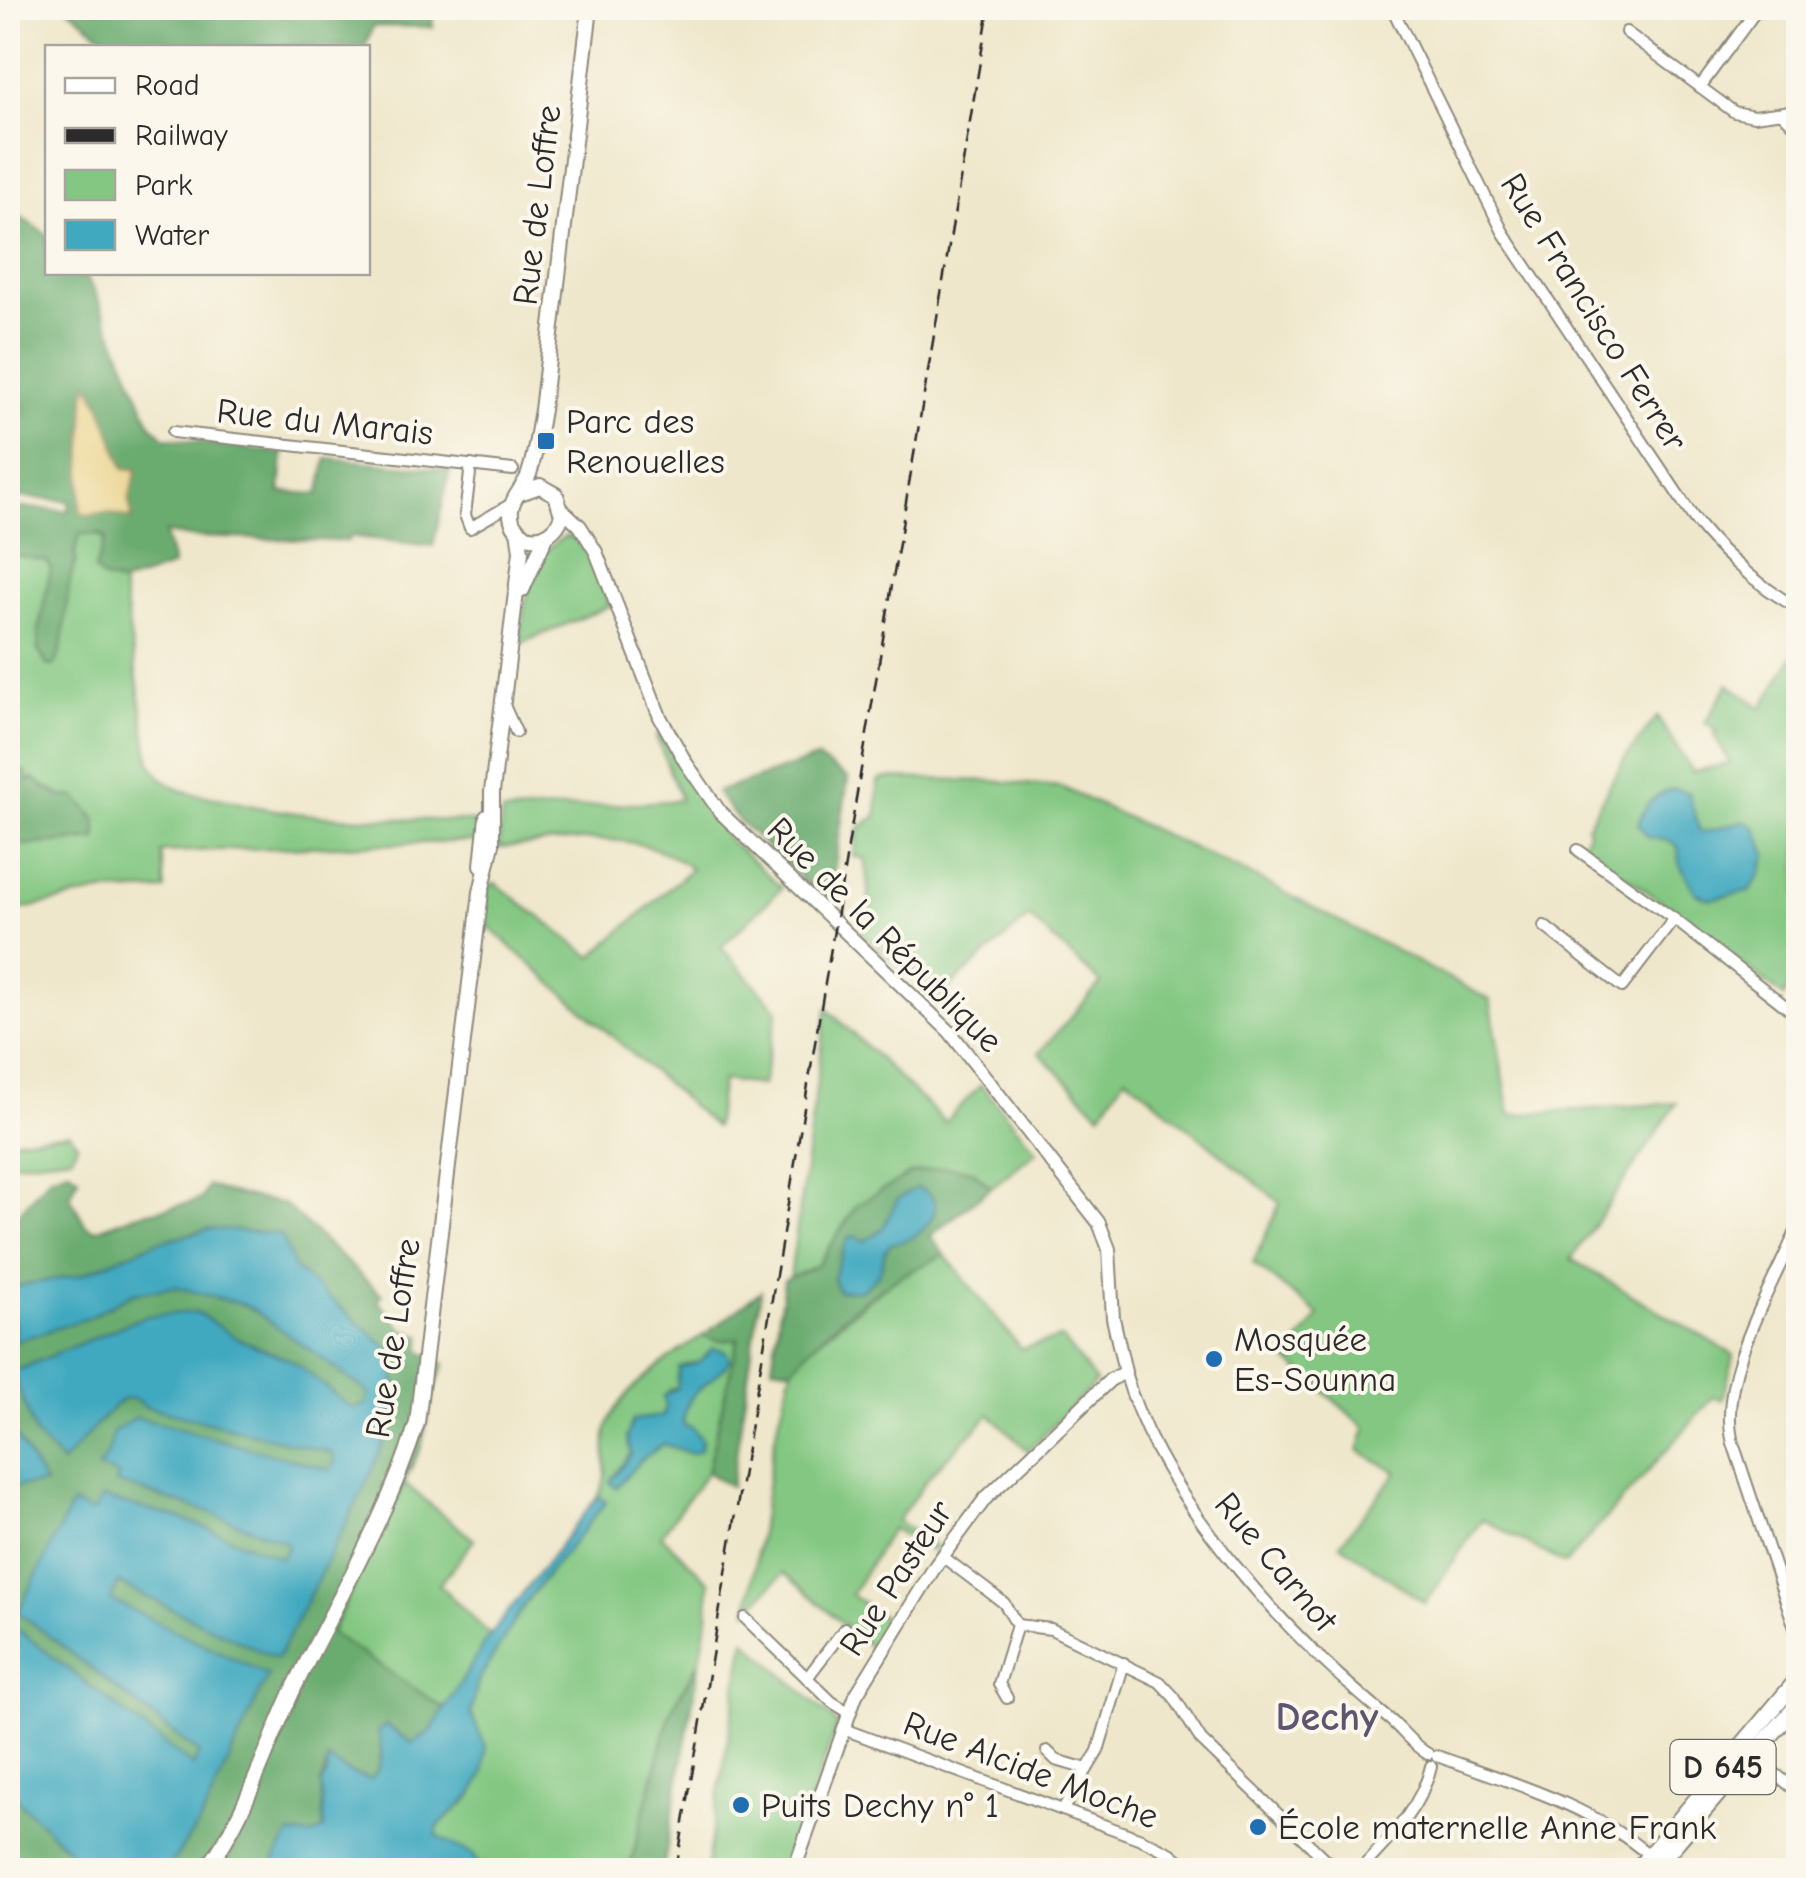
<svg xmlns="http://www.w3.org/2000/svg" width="1806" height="1878" font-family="'Comic Neue',sans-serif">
  <rect width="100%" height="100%" fill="#fbf7ec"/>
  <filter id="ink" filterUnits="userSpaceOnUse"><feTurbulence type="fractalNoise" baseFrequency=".01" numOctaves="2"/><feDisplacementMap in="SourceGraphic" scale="20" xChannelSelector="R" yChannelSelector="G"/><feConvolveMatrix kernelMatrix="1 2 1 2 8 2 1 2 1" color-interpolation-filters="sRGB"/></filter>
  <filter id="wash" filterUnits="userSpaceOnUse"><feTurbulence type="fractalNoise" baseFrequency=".0048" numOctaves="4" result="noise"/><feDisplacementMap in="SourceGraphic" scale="40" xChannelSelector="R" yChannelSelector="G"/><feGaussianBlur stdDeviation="2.25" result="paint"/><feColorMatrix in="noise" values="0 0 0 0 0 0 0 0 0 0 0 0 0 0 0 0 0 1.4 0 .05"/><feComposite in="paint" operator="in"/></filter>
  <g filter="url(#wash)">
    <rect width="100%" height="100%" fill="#efe7cb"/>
    <g fill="#83c782" stroke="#577956" stroke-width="2.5" fill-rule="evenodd">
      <path d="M93,533L106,539L95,569L102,578L122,584L150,762C168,798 202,793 236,802C317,823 398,816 481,823L477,841L161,852L165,890L101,892L8,912V846L96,839L97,823L83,809L33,779L29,782L12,769L8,774V554L47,561L51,568L39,629L38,650L47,665C72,632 58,595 76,561C73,552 76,543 80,534Z"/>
      <path d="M567,536C593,542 601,584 610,606L519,644C524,608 529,550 567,536Z"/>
      <path d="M1798,648V968L1784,997L1678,914L1581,845L1588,832L1587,826L1624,760L1657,717L1693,772L1731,763L1713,734L1717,730L1705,723L1728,684L1762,708Z"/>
      <path d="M660,734L728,839L782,888L721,947L778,1010L762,1085L722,1080L715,1127L483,922L487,886L495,883L592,957L691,869C636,824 564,843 498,848L502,813L681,800L656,736Z"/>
      <path d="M887,778L992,781L1061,787L1251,875L1490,1000L1510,1115L1677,1103L1571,1259L1734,1355L1723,1400L1714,1397L1565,1564L1482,1519L1425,1603L1340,1544L1397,1472L1359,1451L1366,1428L1286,1359L1319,1315L1253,1263L1280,1203L1126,1076L1100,1114L1039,1053L1101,983L1029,917L937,998L860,933L871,917L865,858L854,857L859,828L877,816L878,781Z"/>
      <path d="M827,1009L945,1122L981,1085L1037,1151L930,1236L857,1205L818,1265L790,1278Z"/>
      <path d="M70,1133L77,1144L72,1156L8,1163V1140Z"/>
      <path d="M944,1254L1021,1349L1062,1338L1096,1382L1028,1451L990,1414L932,1473L897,1521L936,1547L933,1552L892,1528L851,1595L890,1621L873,1650L784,1573L748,1610L774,1441L792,1369L807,1350L874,1295L893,1281Z"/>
      <path d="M703,1336L720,1341L738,1338L707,1472L661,1535L709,1582L708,1617L700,1660L671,1710L629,1870H481L474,1855L437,1837L438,1826L473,1795L486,1747L471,1714L478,1681L528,1599L605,1501L598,1496C610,1476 604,1457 606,1435C609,1397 673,1354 703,1336ZM713,1348L725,1367C703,1381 685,1397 683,1424L693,1428L702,1440L692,1453L664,1444L641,1460L617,1487L610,1481L657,1418L663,1417L669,1390L677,1388L684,1365L700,1362Z"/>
      <path d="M405,1484L474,1540L439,1585L490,1635L445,1709L330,1633Z"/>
      <path d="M745,1640L838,1724L784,1870H706Z"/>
    </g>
    <g fill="#6aac70" stroke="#4a6c4e" stroke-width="2.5">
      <path d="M68,8H431L433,27L373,26L365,47H116Z"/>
      <path d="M8,208L47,235L48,272L83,273L95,292L151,425L165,438L283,453L280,492L319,494L327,458L450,470L433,546L349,536L348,541L191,537L165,533L173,566L122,584L102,578L95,569L106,538L100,534H80L74,554L76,561C63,587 68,652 53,666L47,665L38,650L39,629L51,568L47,561L8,554V507L68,511L70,501L8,496V392L15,410L21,414L24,408L10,385L15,377L8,372Z"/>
      <path d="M817,758L848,778L829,904L739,821L716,792Z"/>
      <path d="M12,769L26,771L28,782L33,778C44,788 59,799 73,796C81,802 92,813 97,822L96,839L8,846V812L16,806L8,799V774Z"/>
      <path d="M945,1167L972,1170L991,1187L930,1236L944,1254C928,1264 910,1270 894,1280C858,1302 818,1336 792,1369L772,1366L784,1280L818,1265L857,1205L912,1173Z"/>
      <path d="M69,1170L79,1177L70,1196L86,1226L96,1230L135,1215L194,1202L202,1198L208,1185L225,1192L284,1204L382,1295L378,1301L404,1330L422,1336L420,1351L445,1364L434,1389L421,1447L331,1633L445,1709L430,1732L412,1743L386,1725L378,1771L371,1779L350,1773L328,1760L321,1784L324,1829L277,1855L272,1870H8V1226L50,1176Z"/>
      <path d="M761,1291L731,1487L707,1472L738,1339L720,1341L703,1336Z"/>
      <path d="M700,1660L663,1870H629L671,1710Z"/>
    </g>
    <path fill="#eeda9e" stroke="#8c8264" stroke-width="2.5" d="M88,383L99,401L124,469H137L129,501L133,519L108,513L85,515L80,512L85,396Z"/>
    <g fill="#40a9c0" stroke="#366a76" stroke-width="2.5">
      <path d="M1673,789L1688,792L1699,829L1705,832L1744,821L1755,827L1767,854L1761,874L1750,891L1710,899L1695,893L1679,863L1678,847L1670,841L1648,837L1638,825C1644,804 1653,796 1673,789Z"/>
      <path d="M916,1188C948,1196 934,1225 912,1238C906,1242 897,1241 890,1245C881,1252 884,1265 879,1273C874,1280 867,1285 861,1290L838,1291L833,1278L847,1240L853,1236L865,1241L883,1228L897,1200Z"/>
      <path d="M210,1229L281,1234L294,1268L392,1351L397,1395L384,1443L363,1490L277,1659L118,1583L111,1600L268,1675L201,1821L167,1870H90L21,1804L9,1781L8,1637L13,1626L193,1766L199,1753L18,1612L72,1504L93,1512L102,1498L183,1519L281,1558L288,1547L286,1542L206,1511L116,1483L118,1475L98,1468L109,1450L113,1432L136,1417L330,1470L335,1460L332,1453L144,1406C138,1400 132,1396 123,1400C112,1404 73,1452 62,1463L35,1434L13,1372L145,1316L197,1312L236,1338L293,1361L352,1408L366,1405L369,1393L248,1306L176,1287L134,1293L85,1319L16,1341L8,1288L83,1274L154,1243Z"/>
      <path d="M713,1348L726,1351L730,1360C714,1385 684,1387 683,1424L693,1428L702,1440L700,1450L692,1454L664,1444L641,1460L616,1488L610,1482L631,1454L627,1437L633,1420L663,1416L666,1406L663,1396L677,1388L679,1368L700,1362Z"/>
      <path d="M8,1423L45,1484L8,1487Z"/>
      <path d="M598,1496L606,1502L528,1599L478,1681L471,1714L486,1747L484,1772L473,1795L438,1826L437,1836L474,1855L481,1870H272L277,1855L290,1834L311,1836L324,1829L321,1784L327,1773V1759L350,1773L371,1779C385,1764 382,1750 378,1731L386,1725L412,1743L430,1732L490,1635Z"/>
    </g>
  </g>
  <g filter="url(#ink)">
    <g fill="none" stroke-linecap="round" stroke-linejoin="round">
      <g stroke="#8d897b" stroke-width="14">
        <g id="minor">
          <path d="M1392,8L1503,232L1691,514C1714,548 1762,589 1798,608"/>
          <path d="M1626,32L1734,112L1754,116L1798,110"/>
          <path d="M1700,87L1758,8"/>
          <path d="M1782,113L1798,129"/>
          <path d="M173,432L513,470"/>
          <path d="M471,465L465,515L470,528L513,503"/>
          <path d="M503,703L516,732"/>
          <path d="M1578,850L1674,919L1798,1016"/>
          <path d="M1544,926L1622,987L1674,919"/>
          <path d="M1798,1227C1772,1287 1716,1378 1733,1443L1798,1637"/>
          <path d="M1125,1372C1160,1499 1288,1636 1388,1718C1402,1729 1413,1746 1428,1754"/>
          <path d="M942,1556L1004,1603L1017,1625L1051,1629L1160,1682L1174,1697L1201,1740L1336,1870"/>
          <path d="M745,1618L832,1702L850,1713"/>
          <path d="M807,1678L845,1628"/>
          <path d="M1007,1698L999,1684L1017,1625"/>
          <path d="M846,1730L1141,1839L1170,1853L1191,1870"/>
          <path d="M1047,1751L1056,1760L1087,1769"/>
          <path d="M1437,1756C1510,1782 1592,1805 1651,1857"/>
          <path d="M1753,1756L1798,1792"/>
          <path d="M1063,1809L1098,1751L1124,1663"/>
          <path d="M1360,1870C1388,1840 1422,1807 1431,1766"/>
        </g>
      </g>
      <g stroke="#8d897b" stroke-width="16">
        <path id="tertiary" d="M562,509L580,526L596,552L660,717L686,763L720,812L950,1032L1099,1223L1109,1249L1113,1318L1125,1372L1110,1380L985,1499L936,1565L856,1695L794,1870"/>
      </g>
      <g stroke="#8d897b" stroke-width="18">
        <g id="secondary">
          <path d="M520,493L540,486L556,495L562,515C552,549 508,542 511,509C513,496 525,486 529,474C536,453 538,431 542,410L590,8"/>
          <path d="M522,590L546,536"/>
          <path d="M482,865L487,817"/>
          <path d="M206,1870C246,1816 265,1750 293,1690C336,1602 388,1516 417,1423L481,892L492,844V792L521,551L518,529"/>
        </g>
      </g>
      <g stroke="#8d897b" stroke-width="19">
        <g id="primary">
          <path d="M1637,1870L1798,1679"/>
          <path d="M1653,1870L1722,1789L1798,1705"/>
        </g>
      </g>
      <use href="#minor" stroke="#fff" stroke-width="10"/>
      <use href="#tertiary" stroke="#fff" stroke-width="12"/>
      <use href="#secondary" stroke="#fff" stroke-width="14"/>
      <use href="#primary" stroke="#fff" stroke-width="15"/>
      <path stroke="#2b2b2b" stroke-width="2.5" stroke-dasharray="15 8" stroke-linecap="butt" d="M676,1870L989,8"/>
    </g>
  </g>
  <g fill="#1f6fb2" stroke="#fbf7ec" stroke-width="4">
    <rect x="536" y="431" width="20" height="20" rx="5"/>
    <circle cx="1214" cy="1359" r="10"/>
    <circle cx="741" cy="1805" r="10"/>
    <circle cx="1258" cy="1827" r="10"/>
  </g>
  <g text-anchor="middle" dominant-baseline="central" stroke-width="8" stroke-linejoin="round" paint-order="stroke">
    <rect fill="#fbf7ec" stroke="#696865" stroke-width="2.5" x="1670.5" y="1740" width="105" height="54" rx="8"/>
    <g font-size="32" font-weight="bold" fill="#2b2b2b">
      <text x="1723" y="1767">D 645</text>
    </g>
    <g font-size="35" fill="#2b2b2b" stroke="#fbf7ec">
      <text transform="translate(537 205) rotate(-83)">Rue de Loffre</text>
      <text transform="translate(1594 312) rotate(58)">Rue Francisco Ferrer</text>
      <text transform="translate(325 422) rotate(6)">Rue du Marais</text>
      <text transform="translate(885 935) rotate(45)">Rue de la République</text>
      <text transform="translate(393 1338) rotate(-81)">Rue de Loffre</text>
      <text transform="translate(1276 1562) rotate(50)">Rue Carnot</text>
      <text transform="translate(896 1578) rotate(-57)">Rue Pasteur</text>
      <text transform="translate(1031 1770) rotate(21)">Rue Alcide Moche</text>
    </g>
    <g font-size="35" fill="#2b2b2b" stroke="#fbf7ec" text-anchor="start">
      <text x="566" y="421">Parc des<tspan x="566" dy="40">Renouelles</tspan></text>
      <text x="1234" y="1339">Mosquée<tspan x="1234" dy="40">Es-Sounna</tspan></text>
      <text x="761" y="1805">Puits Dechy n° 1</text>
      <text x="1278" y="1827">École maternelle Anne Frank</text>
    </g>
    <g font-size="40" font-weight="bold" fill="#5e566f" stroke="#fbf7ec">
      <text x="1327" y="1717">Dechy</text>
    </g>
  </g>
  <rect width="1806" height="1878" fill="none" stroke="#fbf7ec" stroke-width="40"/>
  <rect x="45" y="45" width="325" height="230" fill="#fbf7ec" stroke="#a8a59f" stroke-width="2.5"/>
  <rect x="65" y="78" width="50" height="15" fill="#ffffff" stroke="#a8a59f" stroke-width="2.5"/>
  <text x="135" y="95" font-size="30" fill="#2b2b2b">Road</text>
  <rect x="65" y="128" width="50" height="15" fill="#2b2b2b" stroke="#a8a59f" stroke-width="2.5"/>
  <text x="135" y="145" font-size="30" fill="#2b2b2b">Railway</text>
  <rect x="65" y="170" width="50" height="30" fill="#83c782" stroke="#a8a59f" stroke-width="2.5"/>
  <text x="135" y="195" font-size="30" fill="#2b2b2b">Park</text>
  <rect x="65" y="220" width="50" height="30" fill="#40a9c0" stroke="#a8a59f" stroke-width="2.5"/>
  <text x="135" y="245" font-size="30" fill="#2b2b2b">Water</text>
</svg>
